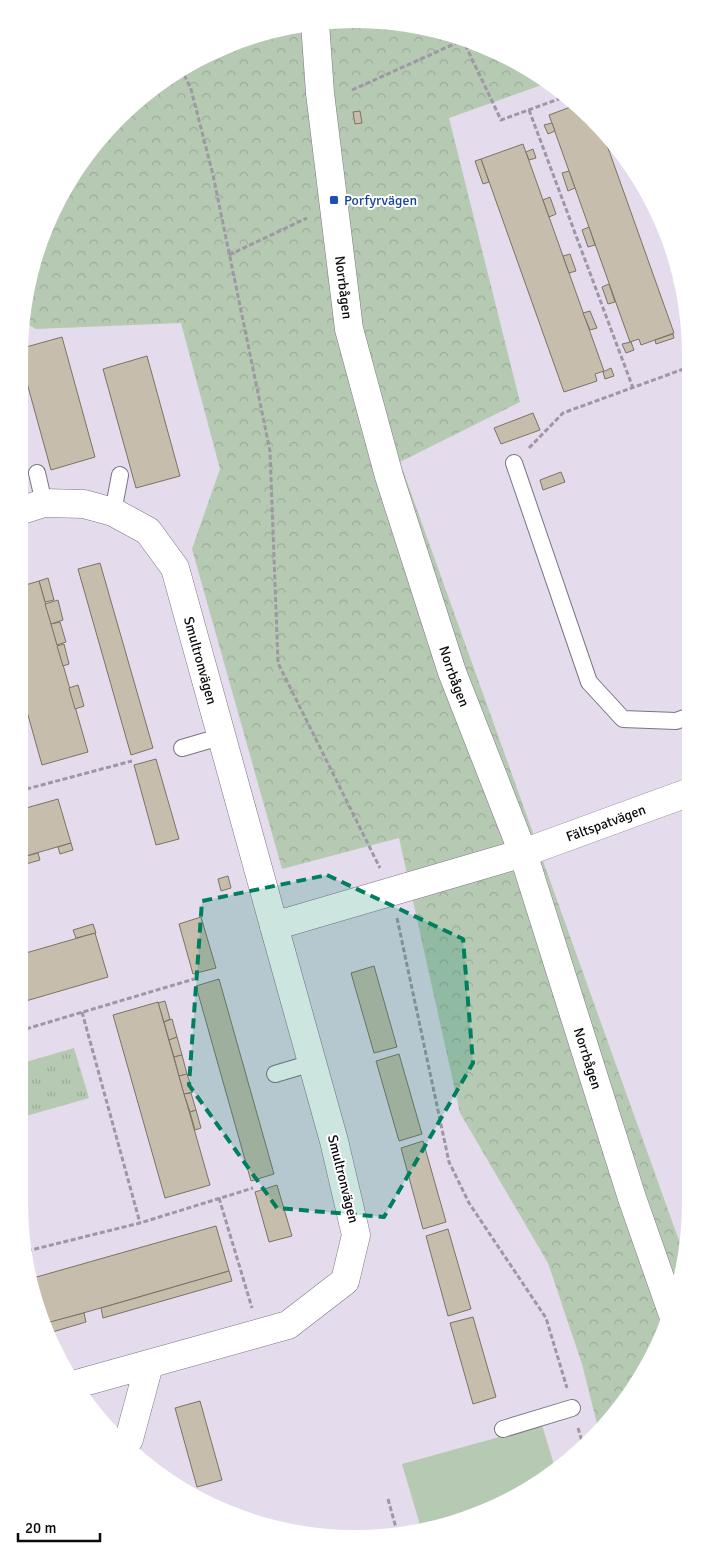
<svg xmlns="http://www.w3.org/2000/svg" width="710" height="1558" font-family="Signika,sans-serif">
  <defs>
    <pattern id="grass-tufts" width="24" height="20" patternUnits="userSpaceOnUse" patternTransform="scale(1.25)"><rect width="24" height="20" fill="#b6cab3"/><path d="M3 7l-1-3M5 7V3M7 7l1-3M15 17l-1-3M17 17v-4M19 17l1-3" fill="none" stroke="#9bac99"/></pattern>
    <pattern id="forest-crowns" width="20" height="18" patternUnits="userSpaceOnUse" patternTransform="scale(1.25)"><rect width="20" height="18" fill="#b6cab3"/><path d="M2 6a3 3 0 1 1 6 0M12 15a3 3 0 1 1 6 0" fill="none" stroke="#9bac99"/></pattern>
  </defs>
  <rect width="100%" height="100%" fill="#e4dbec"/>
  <path fill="url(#grass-tufts)" d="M74,1048L89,1098L19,1118V1064Z"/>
  <path fill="url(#forest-crowns)" d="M355,19L420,25L483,44L550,82L449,118L520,402L400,462L686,1260L685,1269L666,1331L608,1425L599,1432L582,1364L548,1263L460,1113L399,838L282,869L192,549L220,469L181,323L36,329L22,321L25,289L44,227L75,168L117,117L168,76L226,44L289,25Z"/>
  <path fill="#b6cab3" d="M542,1425L555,1468L523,1494L422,1532L402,1464Z"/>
  <g fill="#c6bdad" stroke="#7c7365">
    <path d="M576,105L602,131L674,333L641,345L639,339L630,342L549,115Z"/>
    <path d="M360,111L362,123L355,124L353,112Z"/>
    <path d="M552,123L555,131L548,134L544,125Z"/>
    <path d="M523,144L604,371L595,374L597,381L564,392L481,159Z"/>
    <path d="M533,149L536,158L529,160L526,152Z"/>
    <path d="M481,159L489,182L483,184L475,161Z"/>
    <path d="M569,171L575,188L568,191L562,173Z"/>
    <path d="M550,197L556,214L549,217L543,200Z"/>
    <path d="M589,227L595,245L588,247L582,230Z"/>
    <path d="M570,254L576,271L569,273L563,256Z"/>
    <path d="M609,284L615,302L608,304L602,287Z"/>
    <path d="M590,311L597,328L590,330L583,313Z"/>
    <path d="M673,334L674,338L656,344L655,340Z"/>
    <path d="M62,337L95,457L51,470L19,354V349Z"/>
    <path d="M631,342L634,350L626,353L622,344Z"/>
    <path d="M147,356L180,476L136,488L103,369Z"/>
    <path d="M611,368L614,376L605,379L603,372Z"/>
    <path d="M533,413L540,430L501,444L494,428Z"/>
    <path d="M561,472L565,482L543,490L540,480Z"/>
    <path d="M100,563L153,748L131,755L78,569Z"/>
    <path d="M48,578L54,600L45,602L39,581Z"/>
    <path d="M39,581L88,752L42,765L19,683V587Z"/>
    <path d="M58,600L63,620L51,624L45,604Z"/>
    <path d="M60,622L66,642L57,645L51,624Z"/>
    <path d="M64,644L69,664L63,666L57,646Z"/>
    <path d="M78,685L84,706L75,709L69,688Z"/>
    <path d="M156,759L179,839L156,845L134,765Z"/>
    <path d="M58,799L71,843L19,858V810Z"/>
    <path d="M71,843L73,850L60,854L58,847Z"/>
    <path d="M38,853L40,860L19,866V858Z"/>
    <path d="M228,876L231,888L221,891L218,879Z"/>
    <path d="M201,917L216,968L193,974L179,924Z"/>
    <path d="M93,924L96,933L76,938L73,930Z"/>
    <path d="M95,933L108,977L19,1003V955Z"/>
    <path d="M25,947L27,952L19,955V948Z"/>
    <path d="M374,966L397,1047L374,1053L351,973Z"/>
    <path d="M219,979L274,1174L251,1181L196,986Z"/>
    <path d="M165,1001L170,1019L164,1022L158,1003Z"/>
    <path d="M158,1002L210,1185L165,1198L113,1015Z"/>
    <path d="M172,1019L177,1037L169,1040L164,1022Z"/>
    <path d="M177,1037L182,1055L174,1057L169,1040Z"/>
    <path d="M399,1054L422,1134L399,1141L376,1061Z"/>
    <path d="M182,1055L187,1074L179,1076L174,1057Z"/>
    <path d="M187,1074L193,1092L184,1094L179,1076Z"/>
    <path d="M191,1093L196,1110L190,1112L184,1094Z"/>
    <path d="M196,1110L201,1128L195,1130L190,1112Z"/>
    <path d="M423,1141L446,1222L423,1229L401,1148Z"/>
    <path d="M277,1185L292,1236L269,1242L255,1192Z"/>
    <path d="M216,1226L229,1271L45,1324L33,1278Z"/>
    <path d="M448,1229L471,1309L448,1316L426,1236Z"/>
    <path d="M229,1271L232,1281L103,1318L101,1308Z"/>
    <path d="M84,1313L86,1322L49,1333L46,1323Z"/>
    <path d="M473,1317L496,1397L473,1404L450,1323Z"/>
    <path d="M200,1401L222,1480L197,1487L175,1408Z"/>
  </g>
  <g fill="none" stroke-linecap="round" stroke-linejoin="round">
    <g stroke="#7c7482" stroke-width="18">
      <g id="service">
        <path d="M514,463L589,682L623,719L676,721L690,716"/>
        <path d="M37,473L44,503"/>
        <path d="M113,512L120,475"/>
        <path d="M182,748L223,736"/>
        <path d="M275,1074L312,1063"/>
        <path d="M503,1429L572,1408"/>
      </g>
    </g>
    <g stroke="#7c7482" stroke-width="29">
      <g id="minor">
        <path id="s1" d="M19,511L44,503L84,504L113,512L148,531L175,568L274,926L523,853L690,792"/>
        <path d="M73,1385L288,1325L345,1281L356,1235L334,1141L274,926"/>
        <path d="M126,1444L129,1439L149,1365"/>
      </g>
    </g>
    <g stroke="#7c7482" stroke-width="29">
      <g id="tertiary">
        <path id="s2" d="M315,23L320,93L349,329L389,476L452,672L523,853L632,1198L672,1312"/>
      </g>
    </g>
    <g stroke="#9e97a4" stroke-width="3" stroke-dasharray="5 2.5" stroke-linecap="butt">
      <path d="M462,38L501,120L567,96"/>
      <path d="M181,68L191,89L213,175L270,451L278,663L380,868"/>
      <path d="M352,90L463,40"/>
      <path d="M529,110L633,388"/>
      <path d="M229,255L307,218"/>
      <path d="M529,448L563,413L689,367"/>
      <path d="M19,784L21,790"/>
      <path d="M19,791L132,761"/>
      <path d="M397,918L449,1162L469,1203L546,1318L567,1388"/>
      <path d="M82,1012L140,1223"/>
      <path d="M19,1031L194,979"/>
      <path d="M219,1198L252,1308"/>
      <path d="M27,1251L140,1223L253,1188"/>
      <path d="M578,1428L583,1445"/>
      <path d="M388,1499L398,1535"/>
    </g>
    <use href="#service" stroke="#fff" stroke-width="16"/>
    <use href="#minor" stroke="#fff" stroke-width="28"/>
    <use href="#tertiary" stroke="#fff" stroke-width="28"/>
  </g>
  <path fill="#007f5f" fill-opacity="0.2" stroke="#007f5f" stroke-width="4" stroke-dasharray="10 6" stroke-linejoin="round" d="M327,875L463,939L473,1063L384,1217L277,1208L189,1085L202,901Z"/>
  <rect fill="#1a4fb4" stroke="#fff" stroke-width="2" x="329" y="195" width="10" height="10" rx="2.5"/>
  <g text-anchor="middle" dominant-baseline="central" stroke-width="4" stroke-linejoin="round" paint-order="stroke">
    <g font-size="14" fill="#164399" stroke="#fff" text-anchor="start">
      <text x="344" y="200">Porfyrvägen</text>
    </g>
    <g font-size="14" fill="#0d0a0f" stroke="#fff">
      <text stroke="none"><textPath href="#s2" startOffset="266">Norrbågen</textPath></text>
      <text stroke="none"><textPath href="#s1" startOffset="278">Smultronvägen</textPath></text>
      <text stroke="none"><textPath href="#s2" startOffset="671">Norrbågen</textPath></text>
      <text stroke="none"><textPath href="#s1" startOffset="901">Fältspatvägen</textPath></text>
      <text stroke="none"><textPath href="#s2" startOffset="1076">Norrbågen</textPath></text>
      <text transform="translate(343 1179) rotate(76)">Smultronvägen</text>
    </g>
  </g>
  <path d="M0 0H710V1558H0ZM355 28H355A327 327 0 0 1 682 355V1203A327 327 0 0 1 355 1530H355A327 327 0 0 1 28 1203V355A327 327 0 0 1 355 28Z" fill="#fff" fill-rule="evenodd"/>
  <path d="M18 1533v8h82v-8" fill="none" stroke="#0d0a0f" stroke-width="2.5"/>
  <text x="25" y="1533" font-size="15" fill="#0d0a0f" stroke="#ffffff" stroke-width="4" paint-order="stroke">20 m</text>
</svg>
